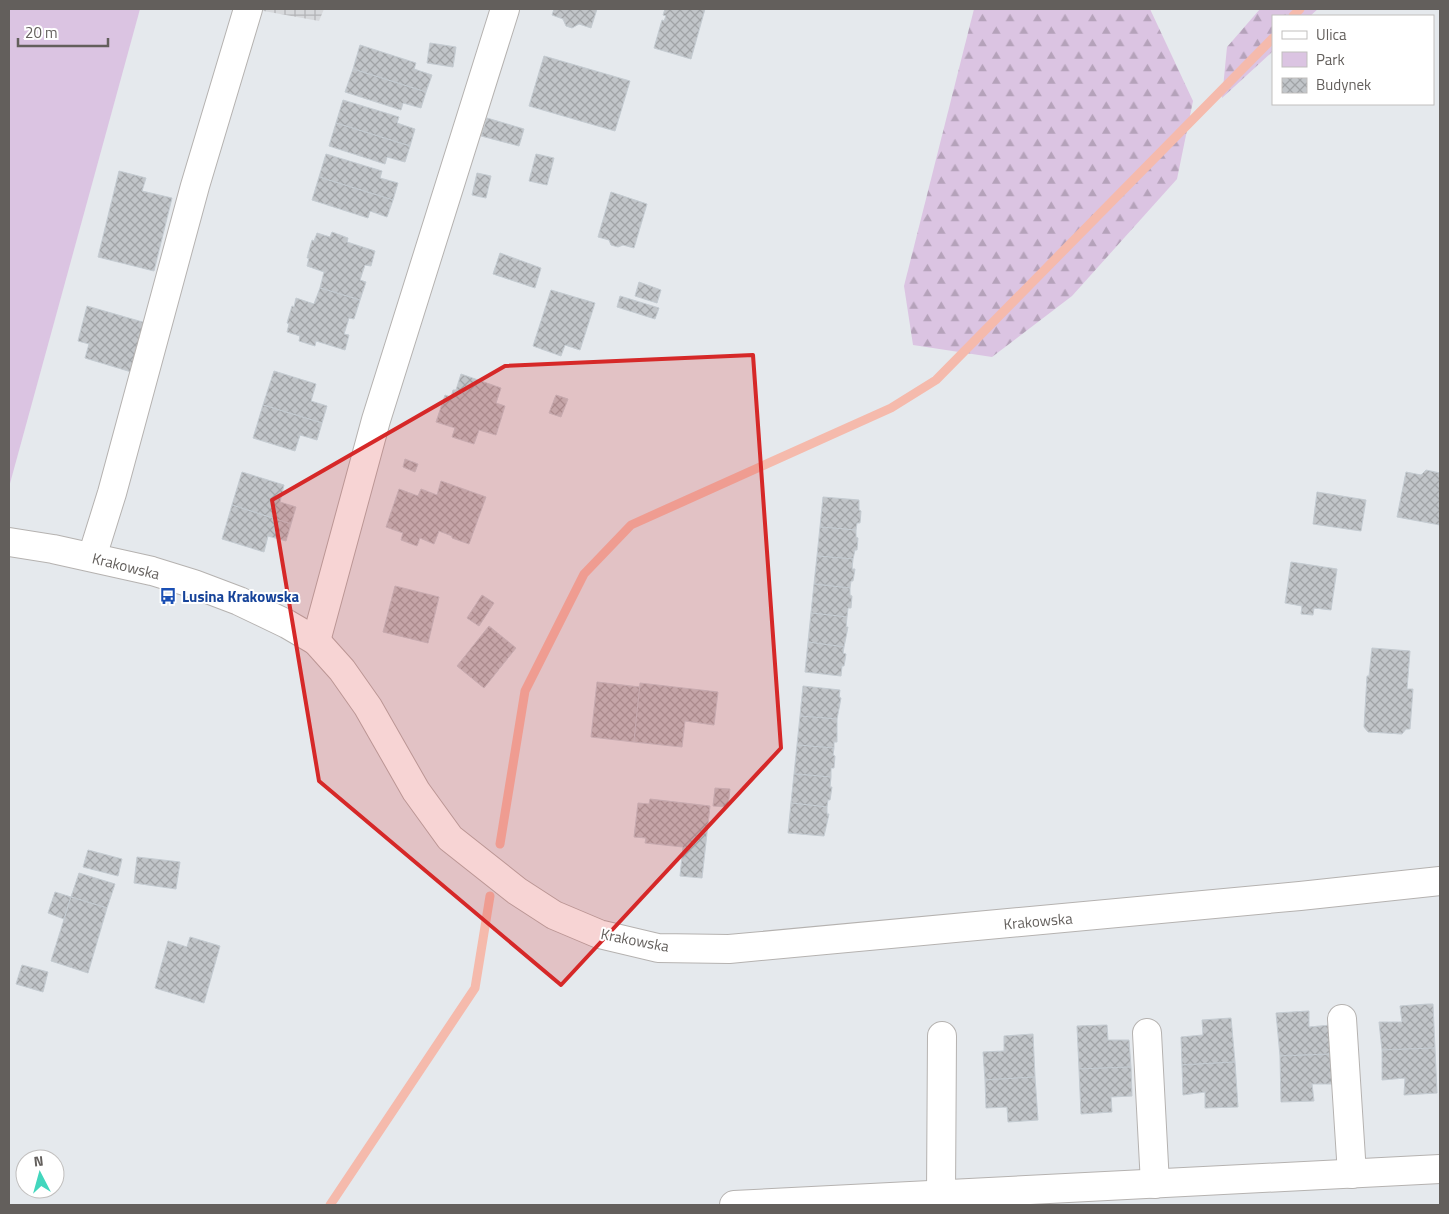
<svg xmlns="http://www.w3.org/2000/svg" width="1449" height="1214" font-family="'Titillium Web',sans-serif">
  <defs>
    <pattern id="industrial-grid" width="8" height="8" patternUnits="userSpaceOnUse" patternTransform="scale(1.25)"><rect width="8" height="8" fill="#d7d9dc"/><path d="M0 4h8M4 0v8" fill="none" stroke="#b2b3b6"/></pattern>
    <pattern id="forest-firs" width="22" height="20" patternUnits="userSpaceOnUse" patternTransform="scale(1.25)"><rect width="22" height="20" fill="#dbc4e2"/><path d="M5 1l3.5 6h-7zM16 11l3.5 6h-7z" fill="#b5a2ba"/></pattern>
    <pattern id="building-cross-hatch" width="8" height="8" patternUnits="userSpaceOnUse" patternTransform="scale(1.25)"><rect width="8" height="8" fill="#c1c5c9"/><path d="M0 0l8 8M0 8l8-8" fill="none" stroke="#a0a3a6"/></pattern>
  </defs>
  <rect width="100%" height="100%" fill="#e5e9ed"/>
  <path fill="url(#industrial-grid)" d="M252,9H324L319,21Z"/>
  <path fill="#dbc4e2" d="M9,9H140L9,487Z"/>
  <g fill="url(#forest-firs)">
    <path d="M974,9H1150L1193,101L1177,179L1072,296L992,357L913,345L904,286Z"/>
    <path d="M1260,9H1318L1310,16H1273V51L1222,98L1227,47Z"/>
  </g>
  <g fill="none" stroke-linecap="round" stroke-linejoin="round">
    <g stroke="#f5baac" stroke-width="9">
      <path d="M1293,16L1300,9"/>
      <path d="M500,844L525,691L584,574L631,525L891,408L936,380L1273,38"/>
      <path d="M330,1205L475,988L490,896"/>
    </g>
  </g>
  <g fill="url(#building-cross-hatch)" stroke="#c4cbd1">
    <path d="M554,9H597L591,28L579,24L572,28L566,26L563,19L552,15Z"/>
    <path d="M665,9H705L691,59L654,48L662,20L664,21L666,16L663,15Z"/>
    <path d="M430,43L456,47L453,67L427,63Z"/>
    <path d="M360,45L416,63L414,69L432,75L426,92L353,69Z"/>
    <path d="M544,56L630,81L615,131L529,106Z"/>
    <path d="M353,69L426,92L421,108L403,103L401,110L345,92Z"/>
    <path d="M343,100L399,117L397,123L415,129L410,146L336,123Z"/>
    <path d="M487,118L524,129L519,146L481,136Z"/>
    <path d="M336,123L410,146L405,162L387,157L385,164L329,146Z"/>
    <path d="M326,154L382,171L380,178L398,183L393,200L319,177Z"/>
    <path d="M536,154L554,158L547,185L529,181Z"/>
    <path d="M119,171L146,178L142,191L172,198L154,271L98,257Z"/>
    <path d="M477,173L491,176L486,198L472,195Z"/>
    <path d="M319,177L393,200L387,217L370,211L368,218L312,200Z"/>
    <path d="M611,192L647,204L634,248L623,245L618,247L611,245L609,240L598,237Z"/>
    <path d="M332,232L348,238L347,242L375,251L371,266L365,265L360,280L366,282L360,300L320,288L324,272L307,266L309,258H307L312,240L314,241L317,233L330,237Z"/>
    <path d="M500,253L541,268L535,288L493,274Z"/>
    <path d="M639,282L661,290L657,303L635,296Z"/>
    <path d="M320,288L360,300L354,319L349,318L344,334L349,335L345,350L316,341L315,346L299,341L300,336L287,332L289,324L287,323L292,306L294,307L296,298L314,304Z"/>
    <path d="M551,290L595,303L580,350L565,345L561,356L533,346Z"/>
    <path d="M620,296L659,308L655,319L617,307Z"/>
    <path d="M87,306L153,325L138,374L85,358L89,344L78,341Z"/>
    <path d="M274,371L316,384L311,401L327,406L322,423L263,405Z"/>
    <path d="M461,374L501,388L496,403L505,406L496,435L479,430L474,444L452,437L455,428L436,422L445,395L451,397L453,390H456Z"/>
    <path d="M556,395L568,399L561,417L549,413Z"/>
    <path d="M263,405L322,423L317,440L300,435L295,451L253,438Z"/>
    <path d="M405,459L418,464L415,472L403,467Z"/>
    <path d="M1426,470L1440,473V525L1397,517L1406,472L1421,475Z"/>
    <path d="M242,472L284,485L280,502L296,507L291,524L232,505Z"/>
    <path d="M441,481L486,497L469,544L452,538V536L439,531L434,544L420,538L417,546L401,540L403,533L386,527L399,489L418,496L421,489L437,495Z"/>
    <path d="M1317,492L1366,500L1361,531L1313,524Z"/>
    <path d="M823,497L859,500V510L861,511L860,523H857L856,530L820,527Z"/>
    <path d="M232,505L291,524L286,541L268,536L264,552L222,539Z"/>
    <path d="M820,527L856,530V537L858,538L857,550H855L853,559L817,556Z"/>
    <path d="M817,556L853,559L852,569H855L853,581H851L850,588L814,584Z"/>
    <path d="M1291,562L1337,569L1331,610L1314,608L1313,615L1301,614L1302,606L1285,603Z"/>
    <path d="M814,584L850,588V595L852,596L851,608H848L847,617L811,613Z"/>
    <path d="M395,586L439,597L428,643L383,632Z"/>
    <path d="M482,595L494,603L479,626L467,618Z"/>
    <path d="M811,613L847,617L846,627H848L844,647L808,642Z"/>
    <path d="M489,626L516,648L484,688L457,666Z"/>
    <path d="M808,642L844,647L843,653L846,654L844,666H842L841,676L805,672Z"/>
    <path d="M1372,648L1410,651L1407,689H1413L1410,729H1406L1402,734L1368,732L1364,727L1367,676H1369Z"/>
    <path d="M597,682L640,687L634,742L591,737Z"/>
    <path d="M640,683L718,692L714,725L685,721L682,747L634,742Z"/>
    <path d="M803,686L840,690L839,697L841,698L837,719L800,716Z"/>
    <path d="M800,716L837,719V742H834V748L797,745Z"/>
    <path d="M797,745L834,748L833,755L835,756L834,768H831V777L794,774Z"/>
    <path d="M794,774L831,777L830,787H832L830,800H828L827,807L791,803Z"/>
    <path d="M715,788L730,789L728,807L713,806Z"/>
    <path d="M650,799L710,806L702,878L680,876L683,847L645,843L646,838L634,837L638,803L649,804Z"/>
    <path d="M791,803L827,807V814H829L824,836L788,833Z"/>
    <path d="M88,850L122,859L118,876L83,867Z"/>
    <path d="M137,857L180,862L176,889L134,883Z"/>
    <path d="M79,873L115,884L107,908L71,897Z"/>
    <path d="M55,892L71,897L64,919L48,913Z"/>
    <path d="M71,897L107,908L88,973L51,961Z"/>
    <path d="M190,937L220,946L204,1003L155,988L168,941L187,947Z"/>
    <path d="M22,965L48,972L43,992L16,984Z"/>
    <path d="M1428,1004H1433L1435,1048L1382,1050L1379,1022H1402L1400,1006Z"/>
    <path d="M1309,1011V1027L1331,1025L1332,1054L1280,1056L1276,1013Z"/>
    <path d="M1231,1018L1235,1062L1182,1065L1181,1037L1203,1035L1202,1020Z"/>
    <path d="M1107,1025L1108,1040H1129L1131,1067L1079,1069L1077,1026Z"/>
    <path d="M1033,1034L1035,1077L985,1080L983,1052L1004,1051V1036Z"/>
    <path d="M1435,1048L1437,1093L1404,1095L1405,1078L1382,1080V1050Z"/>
    <path d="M1332,1054L1335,1084H1312L1314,1101L1281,1102L1280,1056Z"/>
    <path d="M1235,1062L1238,1107L1205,1108V1092L1183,1095L1182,1065Z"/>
    <path d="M1131,1067L1132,1096L1111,1097L1112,1112L1081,1114L1079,1069Z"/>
    <path d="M1035,1077L1038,1120L1008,1122L1007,1107L986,1108L985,1080Z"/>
  </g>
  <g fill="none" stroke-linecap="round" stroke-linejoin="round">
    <g stroke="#b5b2b0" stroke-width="30">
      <g id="minor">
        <path d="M9,542L53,549L152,571L194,584L239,601L287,624L316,641L342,670L368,707L416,791L450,838L517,891L554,915L599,934L658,948L729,949L1300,896L1440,881"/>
        <path d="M92,557L112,493L195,186L248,9"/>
        <path d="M316,641L376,420L505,9"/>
        <path d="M1342,1019L1352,1174"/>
        <path d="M1147,1033L1155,1184"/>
        <path d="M941,1195L942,1036"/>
        <path d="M734,1205L1440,1169"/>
      </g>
    </g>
    <use href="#minor" stroke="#fff" stroke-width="28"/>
  </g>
  <path fill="#d62828" fill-opacity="0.2" stroke="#d62828" stroke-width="4" stroke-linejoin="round" d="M753,355L781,748L561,985L319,781L272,500L505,366Z"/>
  <defs>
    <g id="bus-bare" transform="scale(1.35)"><path d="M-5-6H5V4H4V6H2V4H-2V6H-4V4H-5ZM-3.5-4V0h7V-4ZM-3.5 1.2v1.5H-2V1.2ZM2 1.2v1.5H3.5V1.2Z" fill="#1a4fb4" stroke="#fff" stroke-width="2.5" paint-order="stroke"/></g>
  </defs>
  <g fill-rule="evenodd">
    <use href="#bus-bare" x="168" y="596"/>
  </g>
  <g text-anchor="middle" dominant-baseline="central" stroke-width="4" stroke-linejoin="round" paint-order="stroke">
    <g font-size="15" fill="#635f5c" stroke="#fff">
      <text transform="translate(126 566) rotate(14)">Krakowska</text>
      <text transform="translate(1038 921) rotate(-5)">Krakowska</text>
      <text transform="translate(635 940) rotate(11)">Krakowska</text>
    </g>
    <g font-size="15" font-weight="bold" fill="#164399" stroke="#fff" text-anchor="start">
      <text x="182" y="596">Lusina Krakowska</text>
    </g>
  </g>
  <rect width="1449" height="1214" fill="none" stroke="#635f5c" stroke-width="20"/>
  <rect x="1272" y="15" width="162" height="90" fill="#ffffff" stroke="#c1bfbe"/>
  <rect x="1282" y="31" width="25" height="8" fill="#ffffff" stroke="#c1bfbe"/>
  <text x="1316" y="40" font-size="15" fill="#635f5c">Ulica</text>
  <rect x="1282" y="52" width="25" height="15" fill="#dbc4e2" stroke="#c1bfbe"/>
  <text x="1316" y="65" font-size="15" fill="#635f5c">Park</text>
  <rect x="1282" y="78" width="25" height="15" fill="url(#building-cross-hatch)" stroke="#c1bfbe"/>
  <text x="1316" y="90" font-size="15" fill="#635f5c">Budynek</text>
  <g transform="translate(40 1174) rotate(354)"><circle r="24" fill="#ffffff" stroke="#c1bfbe"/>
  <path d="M0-4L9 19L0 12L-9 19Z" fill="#42d6bd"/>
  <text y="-8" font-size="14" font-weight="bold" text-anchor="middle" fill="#635f5c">N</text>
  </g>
  <path d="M18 38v8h90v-8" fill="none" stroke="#635f5c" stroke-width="2.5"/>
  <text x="25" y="38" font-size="15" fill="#635f5c" stroke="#ffffff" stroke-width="4" paint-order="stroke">20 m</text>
</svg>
